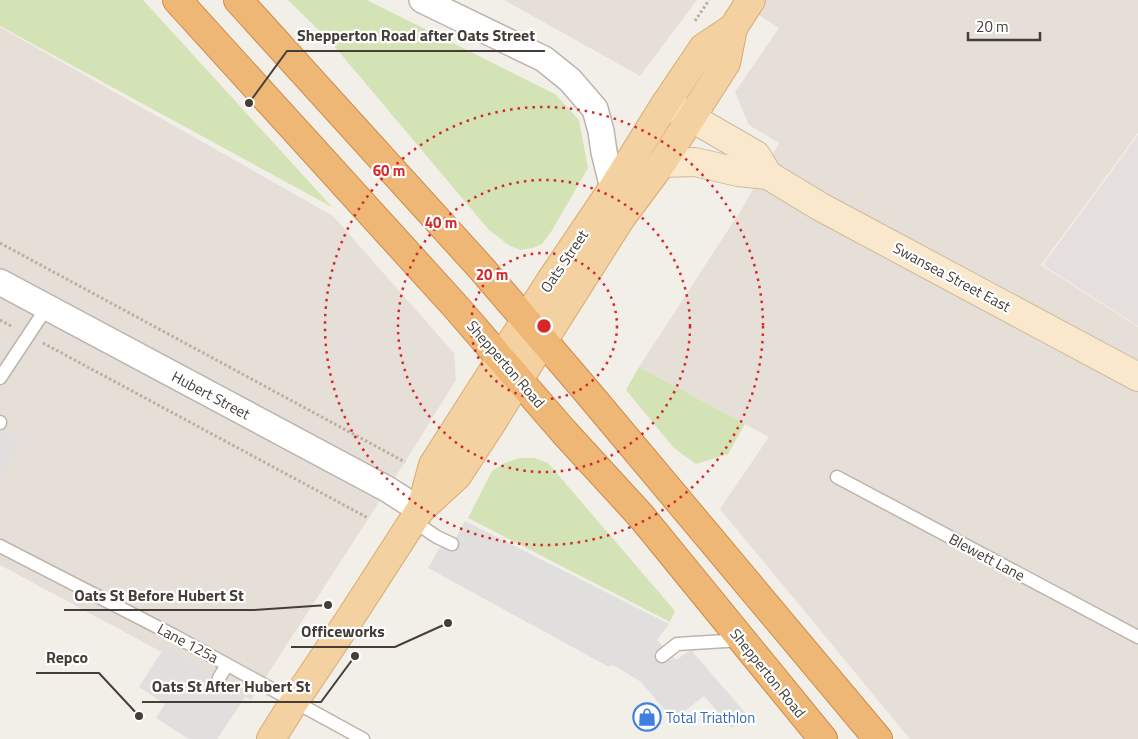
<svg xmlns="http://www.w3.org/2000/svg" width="1138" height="739" font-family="'Titillium Web',sans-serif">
  <rect width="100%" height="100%" fill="#f2eee8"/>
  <g fill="#e6dfd7">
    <path d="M504,0H697L640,76Z"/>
    <path d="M736,0H1138V133L1041,265L1138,327V739H910L720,509L769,437L639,367L743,207L779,143L749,125L735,92L779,28Z"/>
    <path d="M0,27L333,216L454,353L456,380L405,462L251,700L0,565Z"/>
  </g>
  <path fill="#e5e0dd" d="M1138,135V326L1043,265Z"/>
  <g fill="#d4e3b5">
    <path d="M0,0H143L332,207L0,26Z"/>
    <path d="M288,0H367L555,94L579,120L588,168L551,232L542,244L532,248L521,250L510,246L489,230L329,40Z"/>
    <path d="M639,367L745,424L728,454L696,464L674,448L626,390Z"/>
    <path d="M520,458H534L548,463L675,611L670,622L468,518L492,471L505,463Z"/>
  </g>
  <g fill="#e1dfdd">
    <path d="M0,430L22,442L0,477Z"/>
    <path d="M465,521L669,624L657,640L676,660L691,650L748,716L732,728L704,696L673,720L641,682L617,667L611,665L609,667L428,568L443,542L451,546Z"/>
    <path d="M166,645L246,696L217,739H189L156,718L165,704L139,687Z"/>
  </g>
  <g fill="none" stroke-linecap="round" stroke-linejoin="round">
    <g stroke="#bdb5ac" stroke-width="15">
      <g id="lane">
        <path d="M0,378L47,307"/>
        <path d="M0,422V423"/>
        <path d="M837,477L1138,637"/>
        <path d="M413,521L437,537L452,544"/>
        <path d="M0,546L173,635L363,739"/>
        <path d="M662,656L677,644L742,640"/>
        <path d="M219,678L227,665"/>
      </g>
    </g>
    <g stroke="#bdb5ac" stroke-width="28">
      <g id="street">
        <path d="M422,0L544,59L570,80L595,109L601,131L604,152L613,188"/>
        <path d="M0,282L387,489L420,510"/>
      </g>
    </g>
    <g stroke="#ceba9c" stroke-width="30">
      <g id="secondary">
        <path d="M666,103L756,155L768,175"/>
        <path d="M662,163L695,162L738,172L768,175L819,206L1138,377"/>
      </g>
    </g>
    <g stroke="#d8ab71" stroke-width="30">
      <g id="primary">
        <path d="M421,509L433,465L551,280L613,188L666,103L703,48L733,28"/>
        <path d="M271,739L294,702L349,620L420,510L457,476L491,424L543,341L621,218L662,163L726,63L733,28L751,0"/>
      </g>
    </g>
    <g stroke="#ce8a47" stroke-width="30">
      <g id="highway">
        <path d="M177,0L456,307L564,432L641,516L823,739"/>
        <path d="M238,0L481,268L584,388L878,739"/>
      </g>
    </g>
    <g stroke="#bdae9f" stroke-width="3" stroke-dasharray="2.5 2.5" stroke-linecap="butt">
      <path d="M695,21L709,0"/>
      <path d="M0,243L405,462"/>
      <path d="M0,320L13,327"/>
      <path d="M43,343L368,518"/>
    </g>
    <use href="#lane" stroke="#fff" stroke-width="12"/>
    <use href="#street" stroke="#fff" stroke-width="25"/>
    <use href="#secondary" stroke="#f9e8cc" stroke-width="28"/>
    <use href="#primary" stroke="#f4d1a0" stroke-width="28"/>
    <use href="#highway" stroke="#efb776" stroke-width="28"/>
  </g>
  <g fill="none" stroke="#d62828" stroke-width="2.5" stroke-dasharray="2.5 5">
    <circle cx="544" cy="326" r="73"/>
    <circle cx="544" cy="326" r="146"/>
    <circle cx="544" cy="326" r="219"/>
  </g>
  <defs>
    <g id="shop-ring" transform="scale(1.4375)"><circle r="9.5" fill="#fff" stroke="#3f7fe0" stroke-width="1.5"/><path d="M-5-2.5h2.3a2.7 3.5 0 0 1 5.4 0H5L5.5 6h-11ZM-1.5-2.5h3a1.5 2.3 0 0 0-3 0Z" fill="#3f7fe0"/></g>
  </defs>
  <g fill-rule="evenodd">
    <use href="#shop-ring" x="647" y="717"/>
  </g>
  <g text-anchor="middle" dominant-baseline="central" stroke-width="4.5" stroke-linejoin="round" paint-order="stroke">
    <g font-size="15" fill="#453e38" stroke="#fff">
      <text transform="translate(564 261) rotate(-56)">Oats Street</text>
      <text transform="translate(952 277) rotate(28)">Swansea Street East</text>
      <text transform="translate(506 364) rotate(49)">Shepperton Road</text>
      <text transform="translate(211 395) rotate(28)">Hubert Street</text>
      <text transform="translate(987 557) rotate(28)">Blewett Lane</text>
      <text transform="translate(188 643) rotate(28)">Lane 125a</text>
      <text transform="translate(768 673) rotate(51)">Shepperton Road</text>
    </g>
    <g font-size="15" fill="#366cbe" stroke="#fff" text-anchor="start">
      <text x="666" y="717">Total Triathlon</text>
    </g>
  </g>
  <circle cx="544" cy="326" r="8" fill="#d62828" stroke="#fff" stroke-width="2.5"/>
  <g font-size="15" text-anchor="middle" font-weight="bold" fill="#d62828" stroke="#fff" stroke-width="4.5" stroke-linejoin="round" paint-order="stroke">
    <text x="389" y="176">60 m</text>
    <text x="441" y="228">40 m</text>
    <text x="492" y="280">20 m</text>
  </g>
  <path fill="none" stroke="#453e38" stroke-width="2" d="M249 103L287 51H545M328 605L254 610H64M448 623L395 647H291M139 716L99 673H36M355 656L321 702H142"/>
  <g fill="#453e38" stroke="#fff" stroke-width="2">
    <circle cx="249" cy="103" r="5"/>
    <circle cx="328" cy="605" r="5"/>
    <circle cx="448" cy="623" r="5"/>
    <circle cx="139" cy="716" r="5"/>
    <circle cx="355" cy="656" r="5"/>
  </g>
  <g font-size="16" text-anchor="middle" font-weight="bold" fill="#453e38" stroke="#fff" stroke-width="4.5" stroke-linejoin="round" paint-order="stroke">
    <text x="416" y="41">Shepperton Road after Oats Street</text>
    <text x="159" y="601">Oats St Before Hubert St</text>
    <text x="343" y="637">Officeworks</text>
    <text x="67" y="663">Repco</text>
    <text x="231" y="692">Oats St After Hubert St</text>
  </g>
  <path d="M968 32v8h72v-8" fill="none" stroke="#453e38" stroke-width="2.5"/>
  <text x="976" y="32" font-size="15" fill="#453e38" stroke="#ffffff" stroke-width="4" paint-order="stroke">20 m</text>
</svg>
